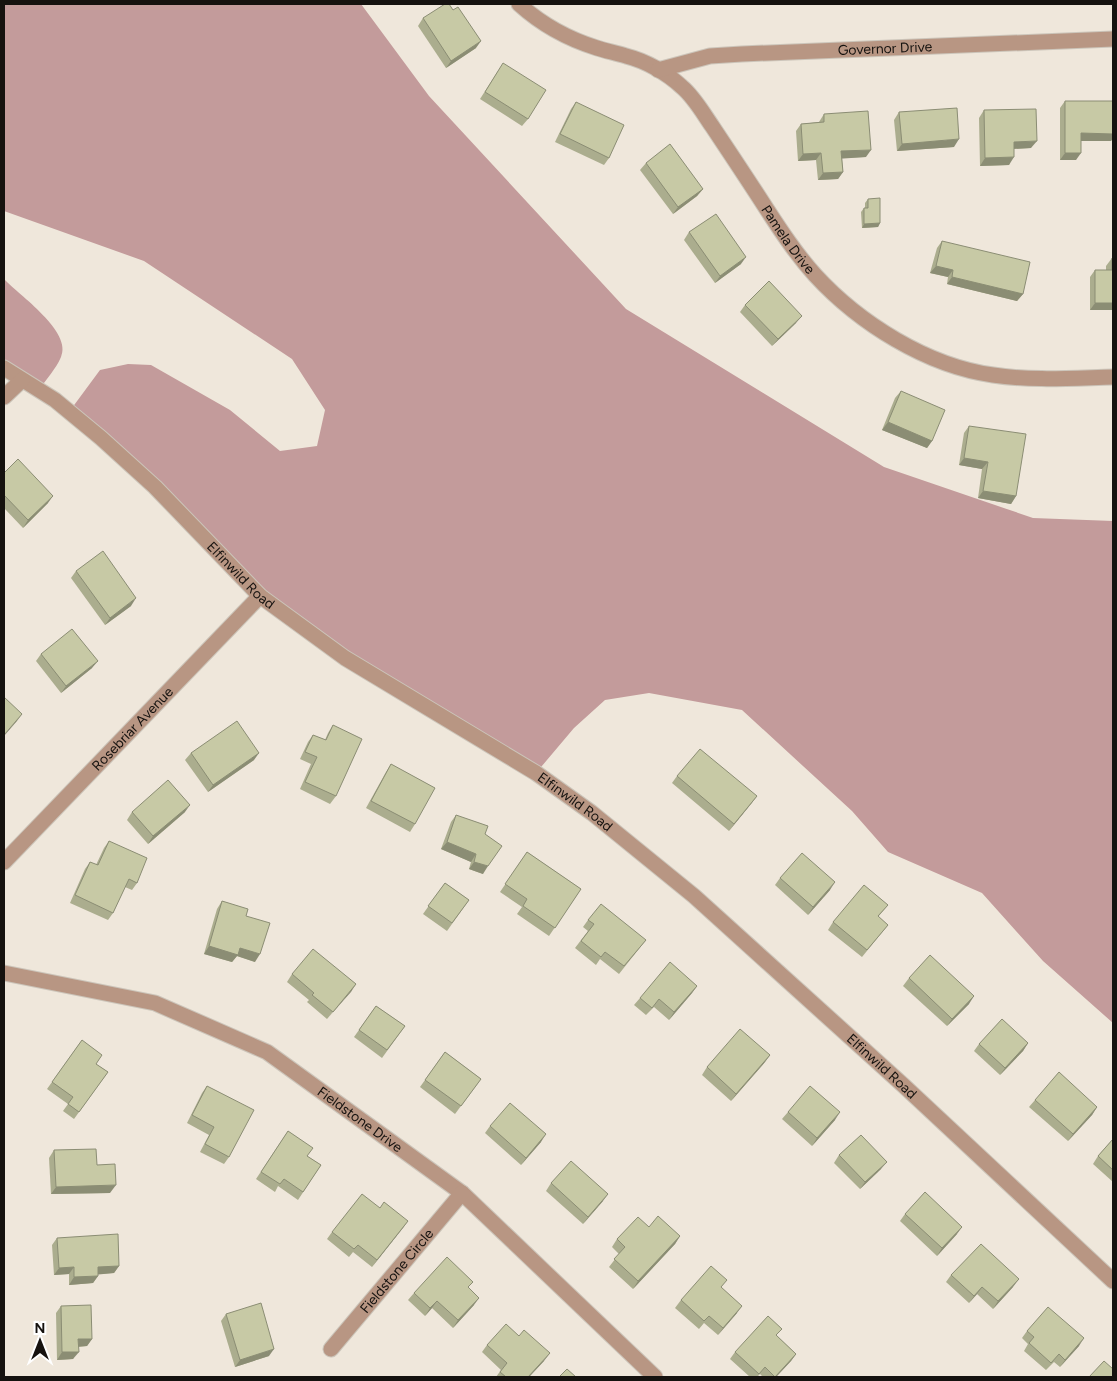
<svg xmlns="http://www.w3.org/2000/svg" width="1117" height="1381" font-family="Figtree,sans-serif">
  <rect width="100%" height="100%" fill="#efe7db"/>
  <g fill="#c39b9b">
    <path d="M4,4H361L429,96L626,309L884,467L1033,518L1113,521V1023L1043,961L982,893L888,852L852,811L742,710L649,693L605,700L574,728L536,773L305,629L69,412L100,370L128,364L151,365L230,410L280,451L317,446L325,410L292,359L144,261L4,211Z"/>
    <path d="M4,279C19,295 73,332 61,357C56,369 46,379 39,390L4,368Z"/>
  </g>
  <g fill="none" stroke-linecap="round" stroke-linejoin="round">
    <g stroke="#ccc5ba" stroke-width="17">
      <g id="minor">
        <path id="s1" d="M519,4C541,24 568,39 597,48C606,51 617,53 626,56C646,61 667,73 682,87C694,97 703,113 712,126C730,153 748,180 766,208C781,231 796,254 815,275C859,323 927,366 993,375C1032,381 1073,378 1113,377"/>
        <path id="s2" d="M658,70L710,56L742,54L1113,39"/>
        <path id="s3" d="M4,368L55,400L101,438L155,487L260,596L345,658L536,773L592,813L694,896L903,1085L1113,1281"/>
        <path d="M4,397L22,380"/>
        <path id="s4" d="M4,862L260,596"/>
        <path id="s5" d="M4,973L155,1003L267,1052L462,1193L655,1377"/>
        <path id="s6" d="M331,1349L462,1193"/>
      </g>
    </g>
    <use href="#minor" stroke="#b89683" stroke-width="15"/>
  </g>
  <g fill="#abad8e">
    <path d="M423,18L476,48L446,68L418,26Z"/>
    <path d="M498,71L528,119L522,126L480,99Z"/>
    <path d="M1065,101H1113V138L1111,141H1081L1076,160H1060V108Z"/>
    <path d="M576,102L609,158L604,165L555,142L571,109Z"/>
    <path d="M984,110L1031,148L1014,149L1009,165L980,166L979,118Z"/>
    <path d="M899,112L954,147L897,151L894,120Z"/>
    <path d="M824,114L866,157L842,158L843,172L838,179L818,180L816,160L798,161L796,131L801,124L819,122Z"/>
    <path d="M646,163L703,189L697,196L673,214L640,170Z"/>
    <path d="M868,199L880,223L878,227L862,228L861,212L864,208H865V203Z"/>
    <path d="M689,232L741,264L715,283L684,240Z"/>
    <path d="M942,241L1023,294L1017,301L947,284L948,277L930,273L937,248Z"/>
    <path d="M1112,258L1113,310H1090V277L1095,270H1106V266Z"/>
    <path d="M745,305L796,323L772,346L740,312Z"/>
    <path d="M901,391L932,441L927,448L882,430L895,398Z"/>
    <path d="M969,426L1016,496L1011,504L978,498L982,469L959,465L964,433Z"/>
    <path d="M4,473L48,503L23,528L4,508Z"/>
    <path d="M76,571L131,606L105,625L71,578Z"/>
    <path d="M41,654L92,668L61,693L36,661Z"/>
    <path d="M333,725L336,796L330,804L300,789L311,764L300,759L308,742L313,735L325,740L328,733Z"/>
    <path d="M191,753L254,760L208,792L185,760Z"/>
    <path d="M391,764L415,824L410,832L366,808L386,772Z"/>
    <path d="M677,776L757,796L729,831L672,783Z"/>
    <path d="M132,812H185L148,844L127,820Z"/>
    <path d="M456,815L485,834L483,874L469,869L471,862L441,849L451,822Z"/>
    <path d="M109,841L137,883L132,890L125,887L113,913L108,920L70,903L85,869L90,862L96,865L104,848Z"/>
    <path d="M527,852L581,889L549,936L517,914L522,907L500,892Z"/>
    <path d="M780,878L830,890L808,915L775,885Z"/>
    <path d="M445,883L469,900L447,931L423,914Z"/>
    <path d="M222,901L246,916L255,962L237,956L232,962L204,954L217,909Z"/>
    <path d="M888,905L878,917L888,925L862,957L828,930L833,922Z"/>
    <path d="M588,920L646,940L619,974L600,959L596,965L575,948L588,931L583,927Z"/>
    <path d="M292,974L356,984L327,1019L307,1002L309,1000L287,982Z"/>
    <path d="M909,978L969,1004L947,1026L903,986Z"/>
    <path d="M697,986L692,993L669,1020L654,1007L646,1015L634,1005L640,998Z"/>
    <path d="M376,1006L405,1026L382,1058L354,1037Z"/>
    <path d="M82,1040L96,1064L108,1072L74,1119L63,1111L68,1104L47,1089Z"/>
    <path d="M1028,1043L1023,1051L1000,1075L974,1051L979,1044Z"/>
    <path d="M445,1052L481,1079L455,1114L420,1087Z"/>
    <path d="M770,1055L765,1062L731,1101L702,1075L707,1067Z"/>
    <path d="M207,1086L229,1157L224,1164L200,1152L209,1135L187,1123L202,1093Z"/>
    <path d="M1035,1100L1097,1107L1092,1115L1068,1141L1029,1107Z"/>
    <path d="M788,1112L835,1120L812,1146L782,1119Z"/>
    <path d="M490,1126L541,1142L521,1165L485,1133Z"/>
    <path d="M288,1131L307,1156L321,1165L298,1200L278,1186L275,1192L256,1179Z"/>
    <path d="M1113,1139V1182L1093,1164L1098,1156Z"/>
    <path d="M54,1150L97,1165L110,1193L51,1194L49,1158Z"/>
    <path d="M839,1155L881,1169L860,1189L834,1163Z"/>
    <path d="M551,1183L603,1201L583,1224L546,1191Z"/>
    <path d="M380,1208L408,1221L372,1267L353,1252L349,1257L327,1239L332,1232Z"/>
    <path d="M905,1214L957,1234L937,1256L900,1221Z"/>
    <path d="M649,1227L680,1236L675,1244L633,1289L609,1267L619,1254L612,1247L617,1239Z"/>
    <path d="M57,1238L119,1266L114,1273L98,1274V1276L93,1283L69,1285V1274L54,1275L52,1245Z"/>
    <path d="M951,1275L1013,1287L993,1309L977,1294L969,1303L946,1282Z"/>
    <path d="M468,1288L474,1305L453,1328L432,1308L425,1316L408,1300L414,1293Z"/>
    <path d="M722,1288L737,1313L718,1335L704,1323L699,1329L675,1308L681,1300Z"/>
    <path d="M61,1306L92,1339L87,1346L78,1347L73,1359L57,1360L56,1313Z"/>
    <path d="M226,1314L269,1356L235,1367L221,1321Z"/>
    <path d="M1027,1331L1079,1346L1060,1367L1054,1362L1046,1370L1024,1351L1028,1344L1022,1338Z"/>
    <path d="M777,1336L796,1354L791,1361L776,1377H763L760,1374L757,1377H750L730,1359L735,1352Z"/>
    <path d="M487,1345L544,1361L529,1377H496L501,1370L482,1352Z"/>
  </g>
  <g fill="#8b8d74">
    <path d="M481,41L476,48L446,68L451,61Z"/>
    <path d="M1081,133L1113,134V138L1111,141H1076Z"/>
    <path d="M959,139L954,147L897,151L902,144Z"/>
    <path d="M1037,141L1031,148L1008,149L1014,142Z"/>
    <path d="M871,150L866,157L836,159L841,151Z"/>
    <path d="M821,153L816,160L798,161L803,154Z"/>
    <path d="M1065,153H1081L1076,160H1060Z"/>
    <path d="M1014,157L1009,165L980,166L985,158Z"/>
    <path d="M843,172L838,179L818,180L823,173Z"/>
    <path d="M703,189L697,196L673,214L678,207Z"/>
    <path d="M880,223L878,227L862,228L864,224Z"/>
    <path d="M746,257L741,264L715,283L720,276Z"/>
    <path d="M936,266L953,270L948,277L930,273Z"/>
    <path d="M952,277L1023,294L1017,301L947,284Z"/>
    <path d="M1095,303H1113V310H1090Z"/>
    <path d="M802,316L796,323L772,346L778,339Z"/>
    <path d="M888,422L932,441L927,448L882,430Z"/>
    <path d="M964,458L988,462L982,469L959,465Z"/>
    <path d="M983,491L1016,496L1011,504L978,498Z"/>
    <path d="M53,496L48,503L23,528L28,520Z"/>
    <path d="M136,598L131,606L105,625L110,618Z"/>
    <path d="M98,661L92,668L61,693L66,686Z"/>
    <path d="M22,714L17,721L4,736V735Z"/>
    <path d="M259,753L254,760L208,792L213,785Z"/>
    <path d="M757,796L751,804L729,831L734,824Z"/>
    <path d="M190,805L185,812L148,844L153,836Z"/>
    <path d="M447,842L476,854L471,862L441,849Z"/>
    <path d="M474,862L488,866L483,874L469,869Z"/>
    <path d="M835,882L830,890L808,915L813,907Z"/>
    <path d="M209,946L240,948L260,954L255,962L237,956L232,962L204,954Z"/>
    <path d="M356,984L351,992L327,1019L333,1012Z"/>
    <path d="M697,986L692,993L669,1020L674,1012Z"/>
    <path d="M974,996L969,1004L947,1026L952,1019Z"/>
    <path d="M1028,1043L1023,1051L1000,1075L1005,1068Z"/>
    <path d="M770,1055L765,1062L731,1101L736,1094Z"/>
    <path d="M1097,1107L1092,1115L1068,1141L1073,1134Z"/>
    <path d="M840,1112L835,1120L812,1146L817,1138Z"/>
    <path d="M546,1134L541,1142L521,1165L526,1158Z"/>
    <path d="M887,1162L881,1169L860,1189L865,1182Z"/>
    <path d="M116,1185L110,1193L51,1194L56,1187Z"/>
    <path d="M608,1194L603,1201L583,1224L588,1217Z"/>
    <path d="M408,1221L403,1228L372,1267L377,1260Z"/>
    <path d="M962,1227L957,1234L937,1256L942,1248Z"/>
    <path d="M680,1236L675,1244L633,1289L638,1281Z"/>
    <path d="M119,1266L114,1273L93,1275L98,1267Z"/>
    <path d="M74,1267L69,1274L54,1275L59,1268Z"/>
    <path d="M98,1276L93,1283L69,1285L74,1277Z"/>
    <path d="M1019,1279L1013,1287L993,1309L998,1301Z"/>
    <path d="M982,1287L977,1294L969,1303L974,1296Z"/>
    <path d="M479,1298L474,1305L453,1328L458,1320Z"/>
    <path d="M437,1301L432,1308L425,1316L430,1308Z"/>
    <path d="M742,1306L737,1313L718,1335L723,1328Z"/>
    <path d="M1084,1338L1079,1346L1060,1367L1065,1360Z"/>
    <path d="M78,1339H92L87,1346L73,1347Z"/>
    <path d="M274,1349L269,1356L235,1367L240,1360Z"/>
    <path d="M62,1352H79L73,1359L57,1360Z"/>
    <path d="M550,1353L544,1361L529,1377H528Z"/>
    <path d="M796,1354L791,1361L776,1377H775Z"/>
  </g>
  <g fill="#c7c9a5" stroke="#8b8d74">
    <path d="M445,4H449L453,10L458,7L481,41L451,61L423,18Z"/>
    <path d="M503,63L546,90L528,119L485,92Z"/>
    <path d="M1065,101H1113V134L1081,133V153H1065Z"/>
    <path d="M576,102L624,125L609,158L560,134Z"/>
    <path d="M957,108L959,139L902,144L899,112Z"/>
    <path d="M1036,109L1037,141L1014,142V157L985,158L984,110Z"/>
    <path d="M868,111L871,150L841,151L843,172L823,173L821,153L803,154L801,124L824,122V114Z"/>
    <path d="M670,144L703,189L678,207L646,163Z"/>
    <path d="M880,198V223L864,224V208H868V199Z"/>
    <path d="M716,214L746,257L720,276L689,232Z"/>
    <path d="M942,241L1030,262L1023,294L952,277L953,270L936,266Z"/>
    <path d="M1112,258H1113V303H1095V270H1112Z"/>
    <path d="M769,281L802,316L778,339L745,305Z"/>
    <path d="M901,391L945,410L932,441L888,422Z"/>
    <path d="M969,426L1026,434L1016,496L983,491L988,462L964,458Z"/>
    <path d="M18,459L53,496L28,520L4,495V473Z"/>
    <path d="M103,551L136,598L110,618L76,571Z"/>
    <path d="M72,629L98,661L66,686L41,654Z"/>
    <path d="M4,697L22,714L4,735Z"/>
    <path d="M237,721L259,753L213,785L191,753Z"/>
    <path d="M333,725L362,739L336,796L305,782L317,757L305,752L313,735L326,740Z"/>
    <path d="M700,749L757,796L734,824L677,776Z"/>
    <path d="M391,764L435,788L415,824L371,801Z"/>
    <path d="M168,780L190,805L153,836L132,812Z"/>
    <path d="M456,815L488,826L485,834L502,846L488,866L474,862L476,854L447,842Z"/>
    <path d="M109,841L147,858L137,883L129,879L113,913L75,895L90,862L98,865Z"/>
    <path d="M527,852L581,889L555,928L523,906L527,899L505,884Z"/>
    <path d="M802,853L835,882L813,907L780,878Z"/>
    <path d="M445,883L469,900L452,923L428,906Z"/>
    <path d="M864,885L888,905L878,916L888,925L867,950L833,922Z"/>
    <path d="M222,901L248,909L246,916L270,923L260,954L240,948L238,955L209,946Z"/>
    <path d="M601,904L646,940L624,966L605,952L601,957L581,941L594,924L588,920Z"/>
    <path d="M313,949L356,984L333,1012L312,995L314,993L292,974Z"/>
    <path d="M930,955L974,996L952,1019L909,978Z"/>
    <path d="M670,962L697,986L674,1012L659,999L652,1008L640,998Z"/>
    <path d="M376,1006L405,1026L387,1050L359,1030Z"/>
    <path d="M1002,1019L1028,1043L1005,1068L979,1044Z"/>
    <path d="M740,1029L770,1055L736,1094L707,1067Z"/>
    <path d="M82,1040L102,1055L96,1064L108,1072L79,1112L68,1104L73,1097L52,1082Z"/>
    <path d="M445,1052L481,1079L461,1106L425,1080Z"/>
    <path d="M1059,1072L1097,1107L1073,1134L1035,1100Z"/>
    <path d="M207,1086L254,1110L229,1157L205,1144L214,1127L192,1115Z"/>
    <path d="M810,1086L840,1112L817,1138L788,1112Z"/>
    <path d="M510,1103L546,1134L526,1158L490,1126Z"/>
    <path d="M288,1131L313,1148L307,1156L321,1165L303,1192L284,1179L280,1184L261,1172Z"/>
    <path d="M861,1135L887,1162L865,1182L839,1155Z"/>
    <path d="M1113,1139V1170L1098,1156Z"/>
    <path d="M96,1149L97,1165L115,1164L116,1185L56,1187L54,1150Z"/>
    <path d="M571,1161L608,1194L588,1217L551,1183Z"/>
    <path d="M925,1192L962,1227L942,1248L905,1214Z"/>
    <path d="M362,1194L380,1208L384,1202L408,1221L377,1260L358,1245L354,1249L332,1232Z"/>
    <path d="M658,1216L680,1236L638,1281L614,1259L625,1247L617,1239L638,1217L649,1227Z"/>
    <path d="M118,1234L119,1266L98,1267V1276L74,1277V1267L59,1268L57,1238Z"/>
    <path d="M981,1244L1019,1279L998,1301L982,1287L974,1296L951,1275Z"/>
    <path d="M447,1257L473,1282L468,1287L479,1298L458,1320L437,1301L430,1308L414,1293Z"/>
    <path d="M711,1266L727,1280L721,1287L742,1306L723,1328L709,1316L704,1321L681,1300Z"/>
    <path d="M261,1303L274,1349L240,1360L226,1314Z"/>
    <path d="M91,1305L92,1339H78L79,1352H62L61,1306Z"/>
    <path d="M1048,1307L1084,1338L1065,1360L1059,1354L1051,1363L1029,1343L1034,1337L1027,1331Z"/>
    <path d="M768,1316L782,1329L776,1335L796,1354L775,1377L765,1367L759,1374L735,1352Z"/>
    <path d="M506,1324L519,1336L524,1330L550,1353L528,1377H506L500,1372L507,1363L487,1345Z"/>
    <path d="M1104,1361L1113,1369V1377H1089Z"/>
    <path d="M567,1369L576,1377H559Z"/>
  </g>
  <g text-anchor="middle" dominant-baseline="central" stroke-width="4" stroke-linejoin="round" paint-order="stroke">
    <g font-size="14" fill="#15120f" stroke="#fff">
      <text stroke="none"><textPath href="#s2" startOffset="229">Governor Drive</textPath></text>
      <text stroke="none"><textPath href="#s1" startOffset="371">Pamela Drive</textPath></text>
      <text stroke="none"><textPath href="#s3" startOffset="316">Elfinwild Road</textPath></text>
      <text stroke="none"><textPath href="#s4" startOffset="185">Rosebriar Avenue</textPath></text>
      <text stroke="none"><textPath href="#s3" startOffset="721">Elfinwild Road</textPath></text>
      <text stroke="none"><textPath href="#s3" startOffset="1126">Elfinwild Road</textPath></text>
      <text stroke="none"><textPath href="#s5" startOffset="391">Fieldstone Drive</textPath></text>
      <text stroke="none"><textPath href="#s6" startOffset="102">Fieldstone Circle</textPath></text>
    </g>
  </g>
  <rect width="1117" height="1381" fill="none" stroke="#15120f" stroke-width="10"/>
  <g transform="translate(40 1341)" stroke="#ffffff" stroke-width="4" paint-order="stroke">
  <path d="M0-4L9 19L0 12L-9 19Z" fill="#15120f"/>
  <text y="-8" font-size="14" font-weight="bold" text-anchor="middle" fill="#15120f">N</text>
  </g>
</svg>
